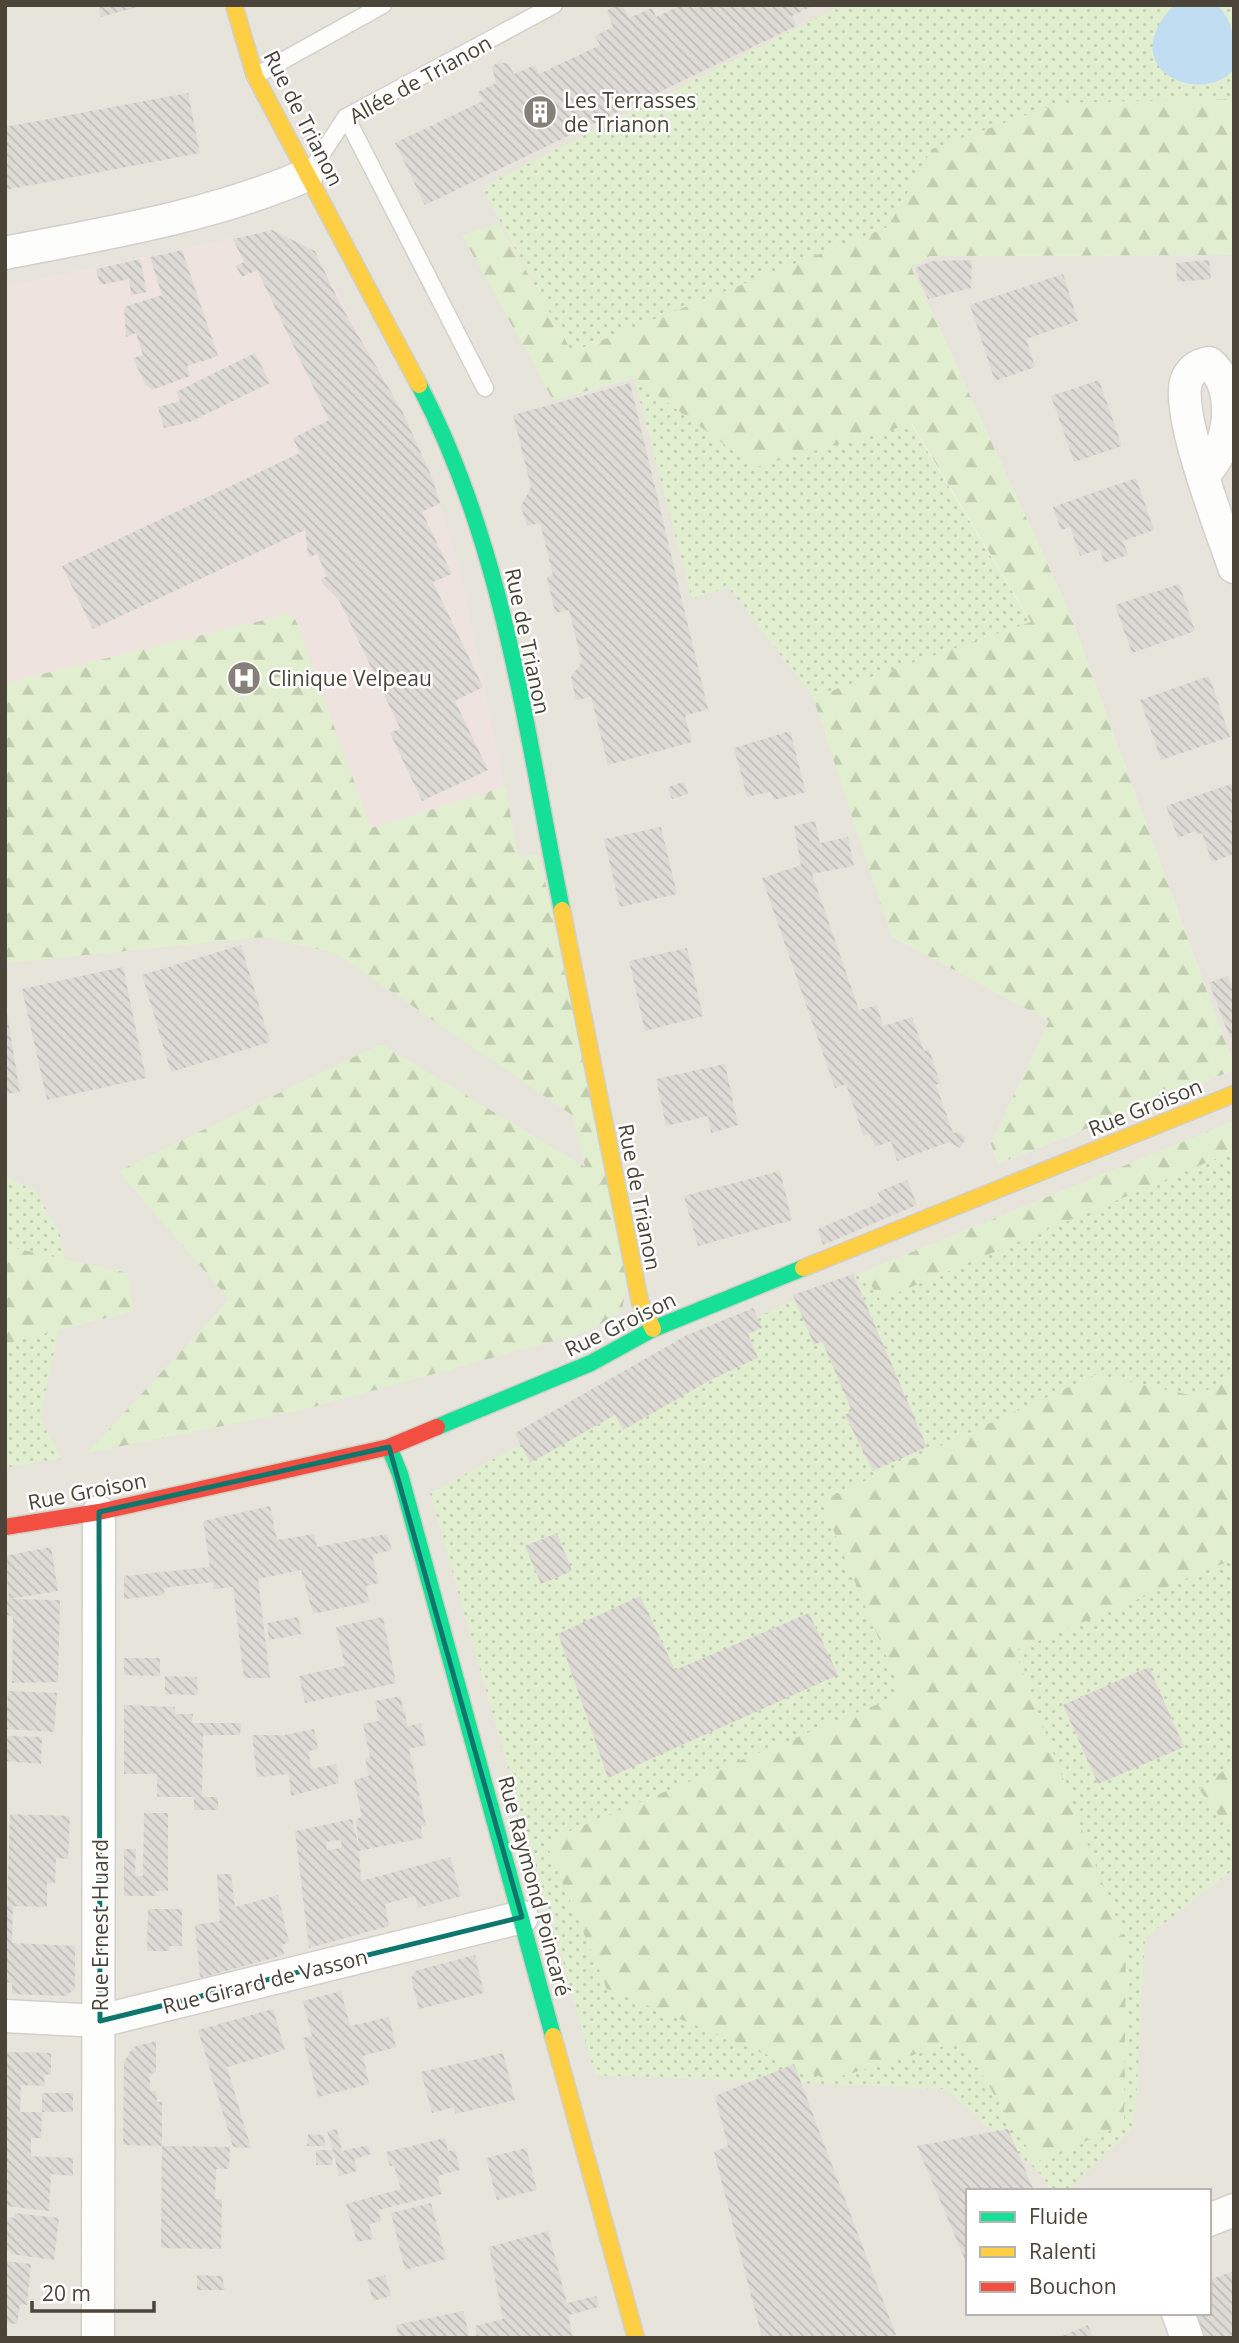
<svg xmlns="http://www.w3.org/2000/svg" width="1239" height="2343" font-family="'Open Sans',sans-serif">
  <defs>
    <pattern id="grass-dots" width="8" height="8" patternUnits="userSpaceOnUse" patternTransform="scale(1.75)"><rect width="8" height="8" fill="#e1eecf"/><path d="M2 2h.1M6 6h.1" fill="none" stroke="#c3cdb2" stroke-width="1.8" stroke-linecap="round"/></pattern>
    <pattern id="forest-firs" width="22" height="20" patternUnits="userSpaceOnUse" patternTransform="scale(1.75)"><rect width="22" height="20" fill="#e1eecf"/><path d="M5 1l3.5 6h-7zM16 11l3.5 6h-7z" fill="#c3cdb2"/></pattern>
    <pattern id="building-back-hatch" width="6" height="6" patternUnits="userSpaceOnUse" patternTransform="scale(1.75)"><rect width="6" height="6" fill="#dedbd6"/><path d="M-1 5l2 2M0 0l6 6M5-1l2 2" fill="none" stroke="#c0bdb8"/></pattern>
  </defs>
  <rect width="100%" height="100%" fill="#f4f2ee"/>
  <g fill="#e7e4dc" fill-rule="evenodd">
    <path d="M5,5H1234V99L1060,103L888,227L571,352L553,400L634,378L755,467L891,936L1050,1021L991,1144L998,1164L1234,1070V1121L863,1272L1126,1946L1234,1836V2338H5ZM968,2191H1209V2313H968Z"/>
    <path d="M1234,255V1066L1068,609L911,267L930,256Z"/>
  </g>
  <path fill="#eee3df" d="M272,230L315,251L402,411L432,477L460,569L519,858L5,954V286Z"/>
  <g fill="url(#grass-dots)">
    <path d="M842,5H1234V99L1060,103L932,149L888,227L571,352L482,187Z"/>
    <path d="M634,378L755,467L911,424L1031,623L813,697L728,587L692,599Z"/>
    <path d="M1234,1121V1869L1145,1938L1135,2125L1067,2191H1050L1043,2176L945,2089L595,2075L430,1493L778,1307Z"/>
    <path d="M5,1176L35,1191L60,1233L68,1284L40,1419L62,1458L5,1468Z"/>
  </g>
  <g fill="url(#forest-firs)">
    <path d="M1234,99V255L930,256L911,267L1068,609L1234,1066V1070L998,1164L991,1144L1049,1021L891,936L813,697L1031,622L912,424L755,467L634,378L553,400L462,235L499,223L572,352L888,227L932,149L1060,103Z"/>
    <path d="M293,613L371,828L505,787L519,857L539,854L629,1268L622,1311L587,1332L302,1410L87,1453L229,1299L118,1171L381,1044L585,1167L572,1115L335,953L265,937L5,963V683Z"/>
    <path d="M1234,1121V1151L880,1300L863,1272Z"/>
    <path d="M5,1246L128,1273L133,1311L5,1344Z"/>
    <path d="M1097,1374L1194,1396L1234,1377V1559L1015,1651L1126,1946L1124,2125L1036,2162L961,2041L828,2080L607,1989L545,1841L902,1694L821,1501Z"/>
    <path d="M1234,1763V1836L1199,1789Z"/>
  </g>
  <path fill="#c0ddf1" d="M1174,5H1217C1236,24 1234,44 1234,69C1204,107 1111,71 1174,5Z"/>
  <g fill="url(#building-back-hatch)" fill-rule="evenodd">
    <path d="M98,5H140V6L101,17Z"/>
    <path d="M614,5L623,6L629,18L652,8L656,17L681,5H814L792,16L796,26L425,205L395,143L483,101L478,92L496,83L492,67L498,62L508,64L514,74L535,65L539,74L600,45L595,36L613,27L607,11Z"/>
    <path d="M188,93L200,153L5,190V127Z"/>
    <path d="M272,230L315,251L340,304L402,411L432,477L440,503L422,512L452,574L433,582L483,687L455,701L488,770L422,801L390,733L400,728L339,600L322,583L321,579L327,576L317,554L310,557L308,553L305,530L93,629L62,566L300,453L293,438L329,420L257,270L242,277L236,266L244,262L233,239Z"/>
    <path d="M182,250L218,356L187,366L190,376L152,390L145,384L133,358L143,355L136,333L126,337L124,307L162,295L150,257Z"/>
    <path d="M140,259L147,292L131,295L129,279L100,285L96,269Z"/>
    <path d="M972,260L971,288L928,299L915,268L932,261Z"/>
    <path d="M1209,260L1211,279L1177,282L1176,263Z"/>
    <path d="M1063,274L1078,321L1026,339L1035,367L995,381L970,305Z"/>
    <path d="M255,353L270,383L190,422L164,428L158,407L180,401L176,392Z"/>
    <path d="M1099,380L1122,446L1074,462L1051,396Z"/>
    <path d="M630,383L708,709L685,716L692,742L608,765L591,697L576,700L571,677L582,662L569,610L555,613L547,577L553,575L540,523L527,526L521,506L531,487L513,415Z"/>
    <path d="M1136,478L1154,530L1123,541L1128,555L1104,563L1100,549L1080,556L1070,527L1061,530L1053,507Z"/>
    <path d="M1179,584L1195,631L1132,653L1115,605Z"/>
    <path d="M1209,676L1230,737L1161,760L1140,700Z"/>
    <path d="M790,731L806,792L774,800L770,792L747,797L734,748Z"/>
    <path d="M684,782L688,794L672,799L668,787Z"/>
    <path d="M1234,783V854L1212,862L1202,833L1197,835L1195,831L1178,838L1166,806Z"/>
    <path d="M815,821L820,843L848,837L854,866L812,874L859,1010L877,1005L883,1026L912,1017L924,1051L929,1049L940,1083L936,1085L953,1133L960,1132L966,1138L960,1148L949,1142L897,1161L891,1141L875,1147L870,1134L863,1135L846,1084L835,1088L762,878L801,865L794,826Z"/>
    <path d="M661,827L677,894L620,907L604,839Z"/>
    <path d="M241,945L270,1042L171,1072L142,975Z"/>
    <path d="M687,948L703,1016L645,1031L629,961Z"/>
    <path d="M123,967L146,1078L47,1100L22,989Z"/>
    <path d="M1227,976L1234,987V1037L1230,1038L1209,983Z"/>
    <path d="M5,1002L20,1092L5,1094Z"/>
    <path d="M725,1064L738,1125L711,1133L708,1116L666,1126L656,1079Z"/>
    <path d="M780,1171L792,1220L698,1246L684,1196Z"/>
    <path d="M907,1180L917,1205L823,1245L818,1229L881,1202L878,1192Z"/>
    <path d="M853,1274L927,1447L873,1471L845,1415L852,1411L822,1341L814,1345L793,1295Z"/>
    <path d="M753,1308L762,1328L748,1334L758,1358L714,1378L623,1430L615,1415L530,1463L515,1433L687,1335Z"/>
    <path d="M270,1506L277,1540L314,1534L317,1547L387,1534L392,1550L372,1555L379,1583L366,1586L369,1602L313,1614L301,1570L258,1579L270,1678H244L233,1587L214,1589L213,1582L164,1588V1595L124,1599V1576L210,1567L203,1521Z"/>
    <path d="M557,1533L572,1571L541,1584L525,1546Z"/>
    <path d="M51,1547L58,1591L9,1599L60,1600L58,1682L12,1683L13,1616L5,1615V1600L9,1599L5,1556Z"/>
    <path d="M640,1596L675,1670L809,1613L838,1675L608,1778L558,1634Z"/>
    <path d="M298,1617L302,1634L269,1640L267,1623Z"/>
    <path d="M383,1617L396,1683L305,1703L299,1676L345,1666L336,1627Z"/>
    <path d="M124,1658H160V1676L124,1675Z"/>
    <path d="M1149,1667L1184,1747L1098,1784L1063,1705Z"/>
    <path d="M165,1676L197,1677L198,1695L165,1694Z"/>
    <path d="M8,1691L57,1693L54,1732L6,1729Z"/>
    <path d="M400,1696L408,1726L421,1723L426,1745L409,1749L426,1825L421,1827L423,1838L359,1851L361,1881L450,1857L461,1896L418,1908L415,1896L385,1904L389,1926L309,1948L295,1831L352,1819L359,1848L356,1819L362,1817L354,1780L369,1776L365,1758L370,1757L363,1724L379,1721L375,1701ZM341,1840L342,1848L327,1850L326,1842Z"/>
    <path d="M124,1705L175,1707V1714H193L192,1723H241L240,1735H203L202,1797H218V1810H194V1797H157V1774H124Z"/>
    <path d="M314,1729L318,1749L308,1751L312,1769L336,1764L339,1783L291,1796L289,1774L257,1777L252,1735H284Z"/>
    <path d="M5,1736L42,1737L41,1764L5,1761Z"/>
    <path d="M144,1813H168V1891H156V1896H124V1849H136L135,1876H143Z"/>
    <path d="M10,1814L70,1816L68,1859L56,1858L55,1883H47V1907L13,1906L12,1943L75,1946V1988L67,1996L12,1994V1983L5,1982Z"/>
    <path d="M217,1874H231L235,1907L278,1895L289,1942L282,1945L284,1955L200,1978L195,1925L220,1921Z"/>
    <path d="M148,1909H182V1946H170L169,1951H147Z"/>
    <path d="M475,1955L484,1993L419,2009L411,1979L415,1971Z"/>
    <path d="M341,1991L350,2026L389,2017L396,2047L363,2056L369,2084L318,2097L303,2038L312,2036L303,2001Z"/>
    <path d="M273,2009L285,2050L227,2067L251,2148L233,2147L198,2030Z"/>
    <path d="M156,2041V2073L150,2074V2091H156L157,2102H162V2146L123,2145L124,2062L133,2047Z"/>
    <path d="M7,2052L51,2053V2074L44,2075L45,2086L21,2085L20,2112H42L41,2138H31V2156L73,2158V2176L51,2174L49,2211L5,2206Z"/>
    <path d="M503,2053L515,2100L455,2114L454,2107L432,2113L421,2072Z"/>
    <path d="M794,2064L896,2335L890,2338H762L714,2152L728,2146L715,2096Z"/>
    <rect x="42" y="2093" width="31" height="19"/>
    <path d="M337,2129L342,2151L368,2145L371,2154L354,2159L357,2171L339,2176L333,2150L332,2165H316V2150H333L327,2131Z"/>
    <path d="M1008,2129L1034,2191H968V2267L917,2146Z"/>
    <path d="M308,2134L323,2135L326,2146H307Z"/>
    <path d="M445,2138L448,2151L455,2150L460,2170L437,2176L442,2194L378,2210L381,2221L369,2224L373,2239L357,2242L346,2204L401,2189L394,2166H390L386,2152Z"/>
    <path d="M162,2146L230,2147L229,2169H216L215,2199H222L221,2249L161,2248Z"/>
    <path d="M526,2148L537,2190L497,2200L486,2158Z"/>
    <path d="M431,2203L446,2259L405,2270L391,2213Z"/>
    <path d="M15,2213L59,2218L54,2260L11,2254V2251L5,2250V2217L15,2218Z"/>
    <path d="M548,2231L567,2303L596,2296L599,2307L568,2315L573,2338H477L475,2326L503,2319L489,2247Z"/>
    <path d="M5,2261L31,2264L27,2305L20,2304L17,2324L5,2323Z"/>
    <path d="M1234,2271V2338H1205L1196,2313H1209V2280Z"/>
    <path d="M197,2275L222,2276L225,2290H197Z"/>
    <path d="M385,2275L391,2296L373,2301L367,2280Z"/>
    <path d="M463,2311L470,2338H399L396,2325Z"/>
    <path d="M1088,2325L1093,2338H1057Z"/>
  </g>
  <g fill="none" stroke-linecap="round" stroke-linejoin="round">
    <g stroke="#d2d0cb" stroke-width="19">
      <g id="lane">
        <path d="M255,76L383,5"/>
        <path d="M346,117L485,388"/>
        <path d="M309,173L346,117L554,5"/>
      </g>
    </g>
    <g stroke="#d2d0cb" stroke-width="35">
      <g id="street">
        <path d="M5,253C107,233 212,216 307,175"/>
        <path d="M1204,474C1231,448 1239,387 1209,363C1197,365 1190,370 1186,382C1177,417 1221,529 1234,567"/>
        <path d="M5,2016L100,2021L522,1917"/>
        <path d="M1209,2220L1234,2210"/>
        <path d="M1178,2313L1187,2338"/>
        <path d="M98,2338L99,1512"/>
      </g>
    </g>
    <g stroke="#d3cfc5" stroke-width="19">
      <g id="fast">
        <path d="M419,385C504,546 526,733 562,910"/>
        <path d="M437,1427L591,1363L653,1329L803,1268"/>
        <path d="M389,1447L400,1474L553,2036"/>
      </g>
    </g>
    <g stroke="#d3cfc5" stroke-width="19">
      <g id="slow">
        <path d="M234,5L255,76L419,385"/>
        <path d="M562,910L640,1302L653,1329"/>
        <path d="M803,1268L1234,1094"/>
        <path d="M553,2036L636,2338"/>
      </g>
    </g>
    <g stroke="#d3cfc5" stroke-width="19">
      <path id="jam" d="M5,1527L99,1512L389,1447L437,1427"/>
    </g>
    <use href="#lane" stroke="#fdfdfc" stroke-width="16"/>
    <use href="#street" stroke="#fdfdfc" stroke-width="32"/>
    <use href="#fast" stroke="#16e098" stroke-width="16"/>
    <use href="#slow" stroke="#ffcf43" stroke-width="16"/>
    <use href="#jam" stroke="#f24e42" stroke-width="16"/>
  </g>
  <path fill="none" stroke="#0f766e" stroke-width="5" stroke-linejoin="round" d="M389,1447L522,1917L100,2021L99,1512Z"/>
  <defs>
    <g id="building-disc" transform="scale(1.75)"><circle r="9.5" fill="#868178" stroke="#fff"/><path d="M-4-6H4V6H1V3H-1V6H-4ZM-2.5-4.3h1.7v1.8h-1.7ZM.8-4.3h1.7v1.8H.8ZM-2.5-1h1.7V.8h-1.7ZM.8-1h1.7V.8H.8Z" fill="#fff"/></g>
    <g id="hospital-disc" transform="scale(1.75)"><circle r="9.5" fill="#868178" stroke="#fff"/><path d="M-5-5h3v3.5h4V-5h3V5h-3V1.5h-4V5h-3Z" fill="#fff"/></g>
  </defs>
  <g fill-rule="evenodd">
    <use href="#building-disc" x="540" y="112"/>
    <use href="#hospital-disc" x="244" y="678"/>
  </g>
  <g text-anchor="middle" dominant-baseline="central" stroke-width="5" stroke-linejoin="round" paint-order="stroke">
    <g font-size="21" fill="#4b4439" stroke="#fff">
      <text transform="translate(420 79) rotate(-29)">Allée de Trianon</text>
      <text transform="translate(304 118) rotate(63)">Rue de Trianon</text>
      <text transform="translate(528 641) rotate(78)">Rue de Trianon</text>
      <text transform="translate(1145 1107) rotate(-22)">Rue Groison</text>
      <text transform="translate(640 1197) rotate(79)">Rue de Trianon</text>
      <text transform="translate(620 1324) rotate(-26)">Rue Groison</text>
      <text transform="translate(87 1491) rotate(-11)">Rue Groison</text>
      <text transform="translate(535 1886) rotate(75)">Rue Raymond Poincaré</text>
      <text transform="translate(100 1925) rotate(-90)">Rue Ernest Huard</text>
      <text transform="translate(265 1981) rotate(-14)">Rue Girard de Vasson</text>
    </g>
    <g font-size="21" fill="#4b4439" stroke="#fff" text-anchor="start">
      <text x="564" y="100">Les Terrasses<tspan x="564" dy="24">de Trianon</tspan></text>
      <text x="268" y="678">Clinique Velpeau</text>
    </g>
  </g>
  <rect width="1239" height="2343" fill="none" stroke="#4b4439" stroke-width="14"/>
  <rect x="966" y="2189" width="245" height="126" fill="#ffffff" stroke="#b7b4b0" stroke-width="2"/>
  <rect x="980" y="2212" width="35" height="10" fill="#16e098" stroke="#b7b4b0" stroke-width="2"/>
  <text x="1029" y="2224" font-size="21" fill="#4b4439">Fluide</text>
  <rect x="980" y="2247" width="35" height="10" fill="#ffcf43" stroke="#b7b4b0" stroke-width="2"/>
  <text x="1029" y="2259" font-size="21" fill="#4b4439">Ralenti</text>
  <rect x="980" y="2282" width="35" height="10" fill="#f24e42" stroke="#b7b4b0" stroke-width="2"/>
  <text x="1029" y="2294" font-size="21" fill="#4b4439">Bouchon</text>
  <path d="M32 2301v10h122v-10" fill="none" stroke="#4b4439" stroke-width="3.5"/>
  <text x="42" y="2301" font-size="21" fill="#4b4439" stroke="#ffffff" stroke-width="5" paint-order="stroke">20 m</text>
</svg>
